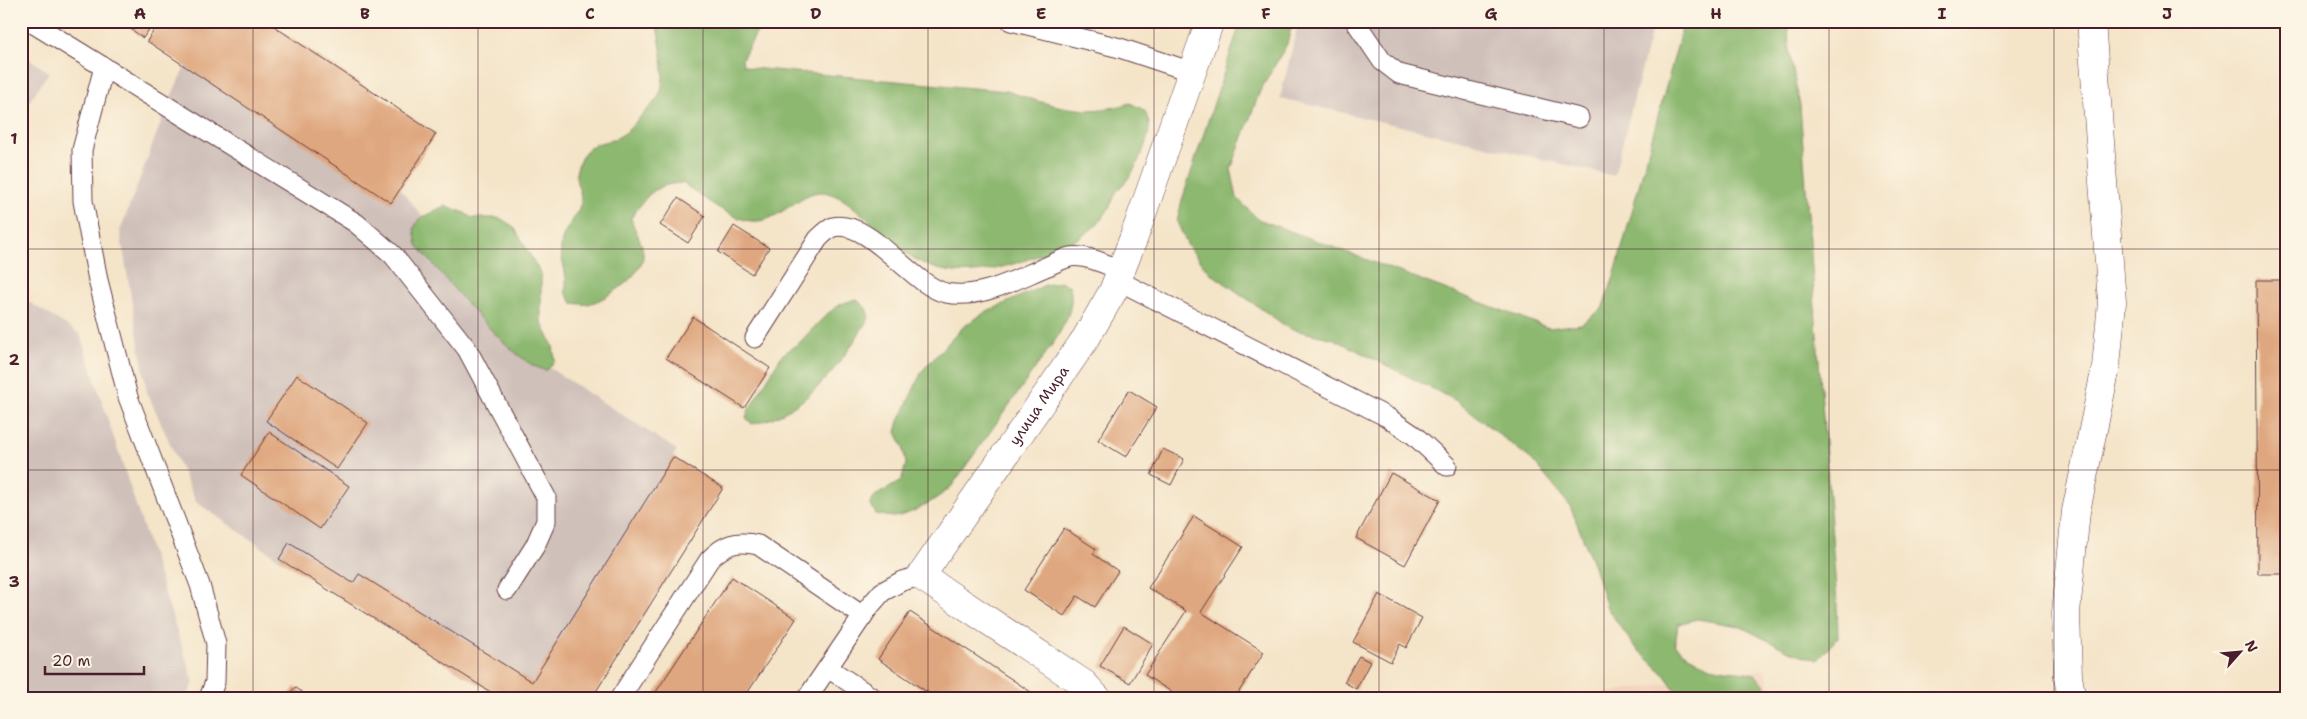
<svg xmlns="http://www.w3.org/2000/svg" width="2307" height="719" font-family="'Shantell Sans',sans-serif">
  <rect width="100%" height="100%" fill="#fcf5e5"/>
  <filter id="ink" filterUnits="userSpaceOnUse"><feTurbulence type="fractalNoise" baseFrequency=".02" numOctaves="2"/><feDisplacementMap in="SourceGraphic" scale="10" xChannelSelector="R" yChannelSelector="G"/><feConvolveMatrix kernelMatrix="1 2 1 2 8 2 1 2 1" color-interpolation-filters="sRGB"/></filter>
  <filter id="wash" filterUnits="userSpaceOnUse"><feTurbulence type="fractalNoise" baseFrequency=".0096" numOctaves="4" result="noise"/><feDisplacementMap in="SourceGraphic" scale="20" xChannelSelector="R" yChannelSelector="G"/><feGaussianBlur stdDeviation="1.12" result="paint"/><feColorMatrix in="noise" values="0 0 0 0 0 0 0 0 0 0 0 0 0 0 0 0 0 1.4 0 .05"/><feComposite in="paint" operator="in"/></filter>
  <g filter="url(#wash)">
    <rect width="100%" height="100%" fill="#f4e4c8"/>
    <path fill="#f2d4be" d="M1766,669L1771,698H1571Z"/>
    <g fill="#cfc0ba">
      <path d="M1299,21H1605L1651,33L1614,176L1280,98Z"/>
      <path d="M21,54L49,72L21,114Z"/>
      <path d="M185,66L390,202L400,189L540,362L677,450L673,457L723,488L592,698H500L279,559L196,502L147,392L120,231L167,106Z"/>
      <path d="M21,297L80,334L194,683L186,698H21Z"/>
    </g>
    <g fill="#8cb870" stroke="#6b6c4e">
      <path d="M656,21H763L742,59L743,65L751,68L1007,91C1047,105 1088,118 1130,103L1144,110C1146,114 1149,120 1149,125C1150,140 1136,168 1127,180C1123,185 1118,188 1115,195C1103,228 1077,242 1046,253C1003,268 958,285 915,259C901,251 889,239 877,228C862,215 847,198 828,193C803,185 781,224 752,221C732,220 699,195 683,183C654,184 647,195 631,218C634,231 643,241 643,255C644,275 606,300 588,304C583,305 577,303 572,303L565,292C570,271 557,258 562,240C565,226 581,215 581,199C581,187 572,181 578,166C588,137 603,147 622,135C629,131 635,122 641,116C646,111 652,105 657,99C669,82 660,42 656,21Z"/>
      <path d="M1241,21H1293L1287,44L1260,91L1231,169L1237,198L1258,219L1549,328L1581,324L1602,309L1614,277L1684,21H1788L1789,50L1800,106L1837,604L1838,637L1818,660L1789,651L1739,626L1697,619L1678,624L1675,645C1687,654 1700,665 1715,668C1744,675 1755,663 1772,698H1733L1730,695H1679L1663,673L1634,646L1607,608L1594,566L1570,506L1532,460L1455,400L1334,339L1290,329L1209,272L1188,246L1177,222L1182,200Z"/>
      <path d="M444,206L463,212L472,218H500L514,227L541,274V322L553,346L555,361L547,370C517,370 439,270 417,245L414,228L419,219Z"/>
      <path d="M1061,282L1070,286C1074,309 1067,319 1056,339L951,487C935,500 916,513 895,517C889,517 882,515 876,514L870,504L875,496L901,481L906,464L903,447L896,432L899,421L922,371L963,327L984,313L1045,285Z"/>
      <path d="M856,299L866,308L869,317C843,362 806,414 752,424L746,418L748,411L782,355L799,343L827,314L841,304Z"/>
    </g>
    <g id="blocks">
      <g fill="#dfa77f">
        <path d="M120,21H155L143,38Z"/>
        <path d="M160,21H266L436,134L391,203L147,41Z"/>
        <path d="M678,198L705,216L688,243L660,225Z"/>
        <path d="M734,226L769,248L752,274L718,252Z"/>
        <path d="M2256,280H2286V574H2258Z"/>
        <path d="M693,317L770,368L744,408L666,358Z"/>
        <path d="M297,375L368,423L337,469L266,421Z"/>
        <path d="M1129,390L1157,407L1126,457L1098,440Z"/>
        <path d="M269,432L349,486L320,529L241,475Z"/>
        <path d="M1163,449L1184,459L1171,485L1151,475Z"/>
        <path d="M673,457L723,488L592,698H500L279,559L289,543L353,583L359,574L532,682Z"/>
        <path d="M1391,473L1440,500L1405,565L1356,538Z"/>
        <path d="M1194,516L1243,547L1201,612L1264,652L1235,698H1181L1145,675L1186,611L1148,588Z"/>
        <path d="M1064,528L1096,549L1093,554L1118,571L1095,607L1077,596L1064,616L1024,590Z"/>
        <path d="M732,577L796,619L744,698H652Z"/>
        <path d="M1379,594L1422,618L1406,648L1400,644L1391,662L1353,642Z"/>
        <path d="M910,612L1040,698H936L878,659Z"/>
        <path d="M1124,626L1153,644L1130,683L1100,666Z"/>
        <path d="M1359,656L1370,662L1356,689L1344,682Z"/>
        <path d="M295,687L310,698H287Z"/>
      </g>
    </g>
  </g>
  <g filter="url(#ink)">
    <use href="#blocks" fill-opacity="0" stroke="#643d43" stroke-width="1"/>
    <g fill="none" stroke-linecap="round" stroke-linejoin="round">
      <g stroke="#643d43" stroke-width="21">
        <g id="service">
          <path d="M29,21L356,223L393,255L467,349L546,497V521L535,546L507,590"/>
          <path d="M1011,21L1120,48L1192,72"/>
          <path d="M1355,21L1382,61L1399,74L1579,118"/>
          <path d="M104,67L82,150L83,201L98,280L128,397L200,585L216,644L215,682L209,698"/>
          <path d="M1117,280L1387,417L1415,436L1447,466"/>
          <path d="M755,338L818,239C822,235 828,229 833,227C870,219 911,285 946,293C980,300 1018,278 1048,266C1055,263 1062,259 1070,257C1086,254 1106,265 1121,270"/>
          <path d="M828,668L873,698"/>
          <path d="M620,698L709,560C724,544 737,540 758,545L863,616"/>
          <path d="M807,698L869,607L882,592L902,581L921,576"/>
        </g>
      </g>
      <g stroke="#643d43" stroke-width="29">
        <g id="minor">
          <path id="s1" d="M1097,698L1084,684L921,576L1086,338L1113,291L1134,237L1210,21"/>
          <path d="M2072,698L2068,677L2066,613L2076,511L2106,367L2112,302L2091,21"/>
        </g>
      </g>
      <use href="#service" stroke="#fff" stroke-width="19"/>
      <use href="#minor" stroke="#fff" stroke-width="28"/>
    </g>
  </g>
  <path fill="none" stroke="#4a1f2b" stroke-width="1" stroke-opacity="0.55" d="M253,21V698M478,21V698M703,21V698M928,21V698M1154,21V698M1379,21V698M1604,21V698M1829,21V698M2054,21V698M21,249H2286M21,470H2286"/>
  <g text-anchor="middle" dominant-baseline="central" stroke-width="4" stroke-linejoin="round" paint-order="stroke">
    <g font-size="15" fill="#4a1f2b" stroke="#fcf5e5">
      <text stroke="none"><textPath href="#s1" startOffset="422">улица Мира</textPath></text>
    </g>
  </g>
  <rect width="2307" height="719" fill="none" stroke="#fcf5e5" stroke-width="55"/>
  <g transform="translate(2240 652) rotate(63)" stroke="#fcf5e5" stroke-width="4" paint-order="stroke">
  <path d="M0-4L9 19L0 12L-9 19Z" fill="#4a1f2b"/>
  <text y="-8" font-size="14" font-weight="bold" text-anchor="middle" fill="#4a1f2b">N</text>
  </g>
  <path d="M45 666v8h99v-8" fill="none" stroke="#4a1f2b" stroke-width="2.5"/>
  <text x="52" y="666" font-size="15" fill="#4a1f2b" stroke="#fcf5e5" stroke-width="4" paint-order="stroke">20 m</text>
  <rect x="28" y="28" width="2252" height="664" fill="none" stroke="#4a1f2b" stroke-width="2"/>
  <g font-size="16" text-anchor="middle" font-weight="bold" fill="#4a1f2b">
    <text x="140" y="19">A</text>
    <text x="365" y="19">B</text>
    <text x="590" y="19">C</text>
    <text x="816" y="19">D</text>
    <text x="1041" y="19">E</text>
    <text x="1266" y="19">F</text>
    <text x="1491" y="19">G</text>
    <text x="1716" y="19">H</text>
    <text x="1942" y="19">I</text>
    <text x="2167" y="19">J</text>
    <text x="14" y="144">1</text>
    <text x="14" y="365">2</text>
    <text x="14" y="587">3</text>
  </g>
</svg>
